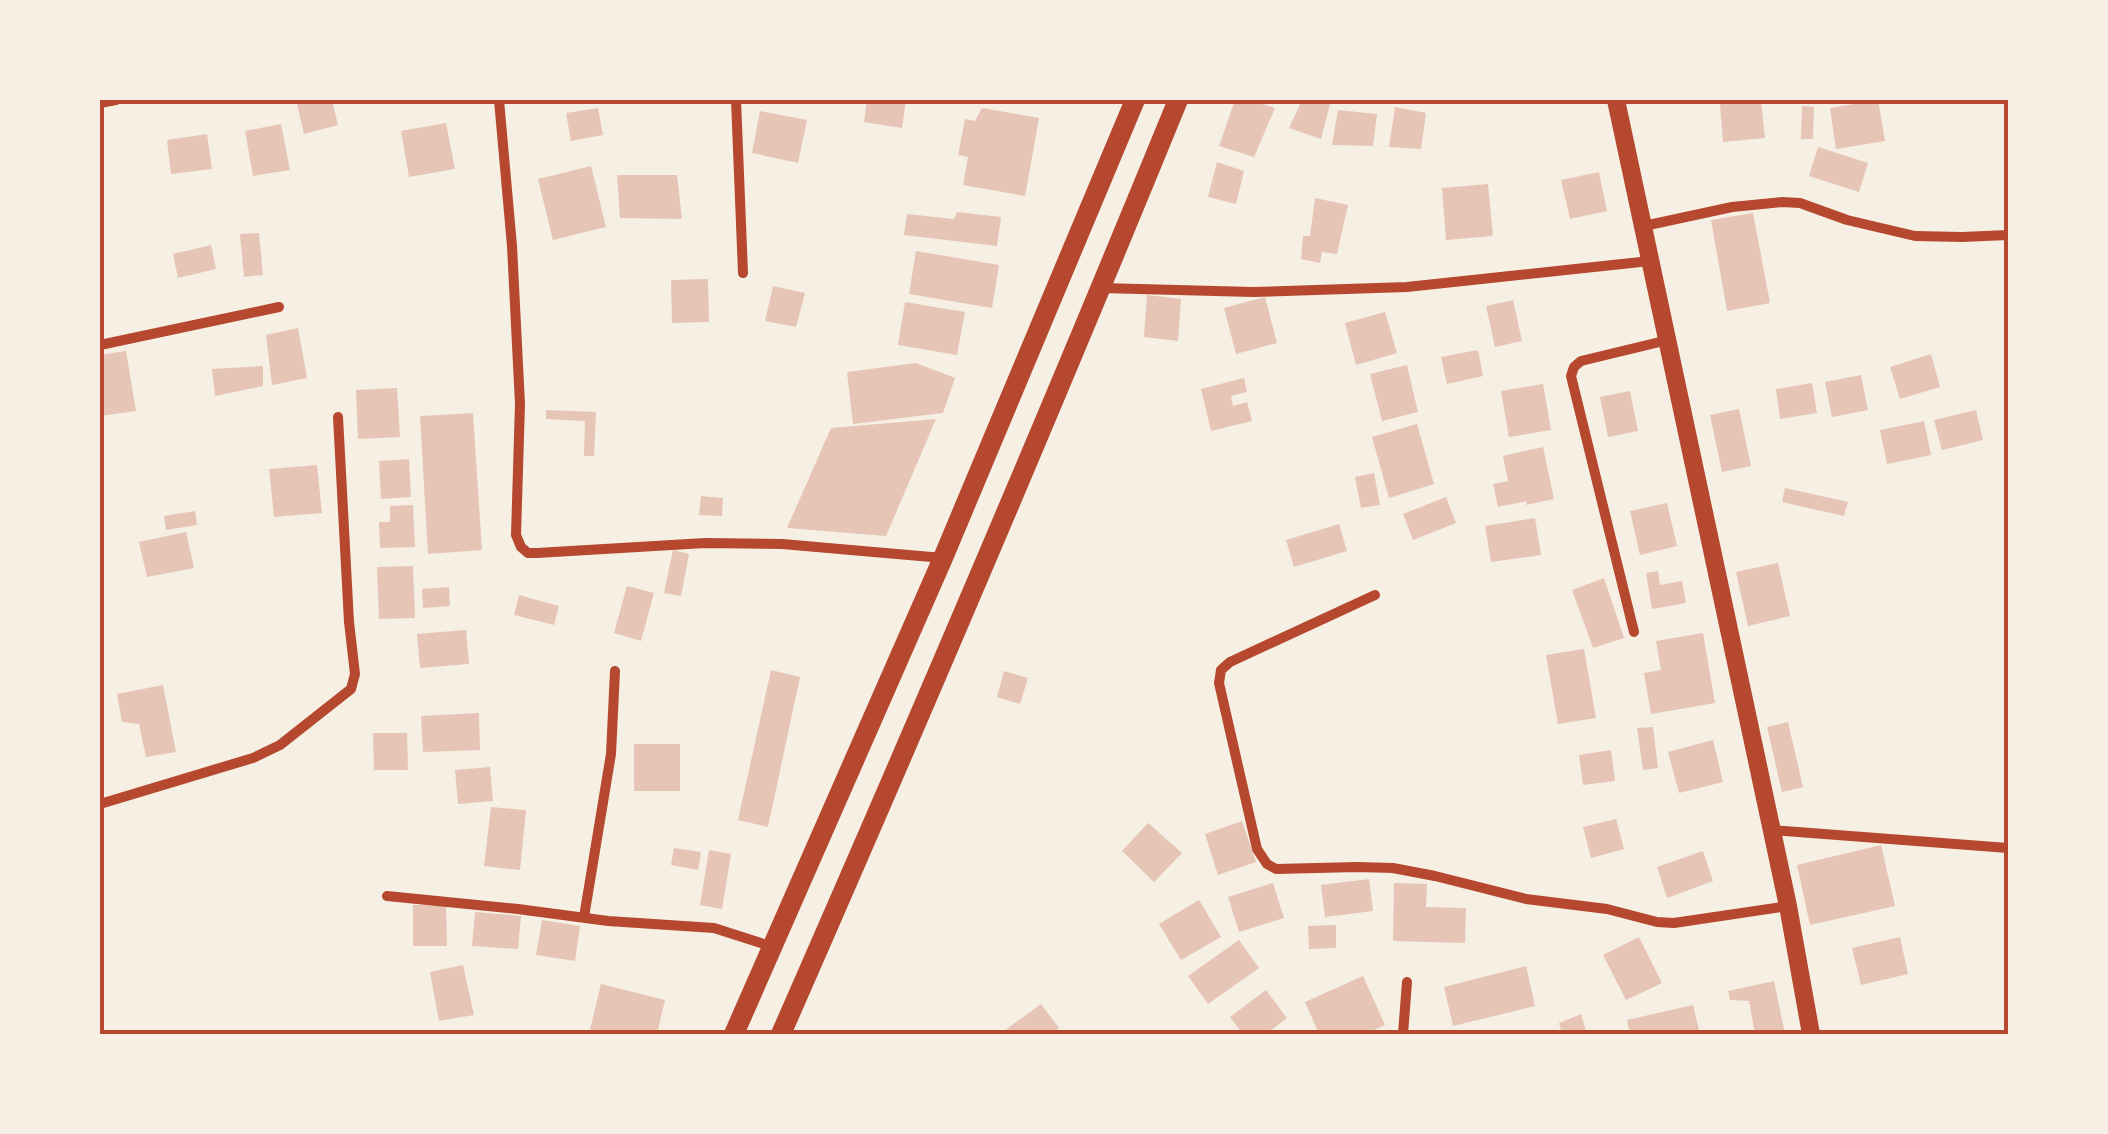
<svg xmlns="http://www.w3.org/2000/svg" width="2108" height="1134" font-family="'Exo 2',sans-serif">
  <rect width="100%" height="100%" fill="#f6efe4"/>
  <g fill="#e6c5b7">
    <path d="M296,100H332L338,125L304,134Z"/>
    <path d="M867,100H906L902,128L864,122Z"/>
    <path d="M1235,100H1251L1275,108L1254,157L1219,146Z"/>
    <path d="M1302,100H1319L1330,104L1321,139L1289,128Z"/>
    <path d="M1761,100L1765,138L1723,142L1720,104Z"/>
    <path d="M1878,100L1885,141L1836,149L1830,108Z"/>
    <path d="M1802,106L1814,107L1813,139H1801Z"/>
    <path d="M1395,107L1426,113L1421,149L1389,147Z"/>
    <path d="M598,108L603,135L571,141L566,113Z"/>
    <path d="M982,108L1039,118L1025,196L963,185L968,157L958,155L965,119L975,121Z"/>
    <path d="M1338,110L1377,114L1373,146L1332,145Z"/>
    <path d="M760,111L807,120L798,163L752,153Z"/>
    <path d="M446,123L455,169L409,177L401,131Z"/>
    <path d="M281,124L290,170L253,176L245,131Z"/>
    <path d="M207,134L212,169L171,174L167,140Z"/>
    <path d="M1818,147L1868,163L1859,192L1809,176Z"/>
    <path d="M1217,162L1244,171L1236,204L1208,197Z"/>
    <path d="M591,166L606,227L553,240L538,179Z"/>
    <path d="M1599,172L1607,211L1570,219L1561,180Z"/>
    <path d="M617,175H677L682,219L620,218Z"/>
    <path d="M1488,184L1493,236L1446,240L1442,188Z"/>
    <path d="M1315,198L1348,205L1337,254L1322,252L1320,263L1301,259L1303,236H1310Z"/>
    <path d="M957,212L1001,217L997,246L904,235L907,214L954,219Z"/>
    <path d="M1753,213L1770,303L1727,311L1711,220Z"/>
    <path d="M259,233L263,275L244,277L240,234Z"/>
    <path d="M211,245L216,269L178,278L173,254Z"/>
    <path d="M916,251L999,265L992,308L909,294Z"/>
    <path d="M708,279L709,322L672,323L671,280Z"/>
    <path d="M773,286L805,293L796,327L765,321Z"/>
    <path d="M1147,295L1181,299L1178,341L1144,337Z"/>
    <path d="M1265,297L1277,343L1236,354L1224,308Z"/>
    <path d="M1513,300L1522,341L1495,347L1486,306Z"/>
    <path d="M905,302L965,312L957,355L898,345Z"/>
    <path d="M1385,312L1397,353L1356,365L1345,323Z"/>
    <path d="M298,328L307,378L272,385L266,335Z"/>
    <path d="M1478,350L1483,376L1447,384L1441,357Z"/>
    <path d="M126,351L136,411L100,416V355Z"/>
    <path d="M1931,354L1940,387L1900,399L1890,367Z"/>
    <path d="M916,363L955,378L943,413L853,424L847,372Z"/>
    <path d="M1407,365L1418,412L1382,421L1370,374Z"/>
    <path d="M263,366V386L215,396L212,369Z"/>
    <path d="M1861,375L1868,410L1832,417L1825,382Z"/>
    <path d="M1244,378L1247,392L1231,396L1233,406L1247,402L1252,421L1211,431L1201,389Z"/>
    <path d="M1812,383L1817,413L1780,419L1776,389Z"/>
    <path d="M1543,384L1551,430L1509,437L1501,391Z"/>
    <path d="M397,388L400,437L358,439L356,390Z"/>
    <path d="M1630,391L1638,431L1608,437L1600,397Z"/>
    <path d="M1739,409L1751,466L1722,472L1710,415Z"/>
    <path d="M546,410L596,412L594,456H584L585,421L546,419Z"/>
    <path d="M1976,410L1983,440L1942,450L1934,420Z"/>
    <path d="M473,413L482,550L428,554L420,416Z"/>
    <path d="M936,419L886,536L787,528L831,428Z"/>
    <path d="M1924,421L1931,455L1887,464L1880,430Z"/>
    <path d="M1417,424L1434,484L1389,498L1372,437Z"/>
    <path d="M1543,447L1554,499L1526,505L1527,501L1498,507L1493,484L1508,481L1503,456Z"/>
    <path d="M409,459L411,497L381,499L379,461Z"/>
    <path d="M317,465L322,513L274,517L269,469Z"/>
    <path d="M1374,473L1380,505L1361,508L1355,477Z"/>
    <path d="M1785,488L1848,502L1844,516L1782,502Z"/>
    <path d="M701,496L723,498L722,516L699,515Z"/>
    <path d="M1446,497L1456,523L1413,540L1403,514Z"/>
    <path d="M1667,503L1677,546L1640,555L1630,511Z"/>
    <path d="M413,505L415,547L380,548L379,522H390V506Z"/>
    <path d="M195,511L197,525L166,530L164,516Z"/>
    <path d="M1535,518L1541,555L1491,562L1485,526Z"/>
    <path d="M1339,524L1347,551L1294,567L1286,540Z"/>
    <path d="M186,532L194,568L147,577L139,542Z"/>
    <path d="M673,550L689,554L681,596L664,593Z"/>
    <path d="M1778,563L1790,616L1748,626L1736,572Z"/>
    <path d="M413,566L415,618L379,619L377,567Z"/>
    <path d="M1658,571L1660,585L1682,581L1686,603L1652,609L1646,573Z"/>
    <path d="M1604,578L1624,638L1593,648L1572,590Z"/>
    <path d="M627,586L654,593L641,641L614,633Z"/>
    <path d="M449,587L450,606L423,608L422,589Z"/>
    <path d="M519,595L559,606L554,625L514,615Z"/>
    <path d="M466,630L469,664L420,668L417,634Z"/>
    <path d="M1703,633L1715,703L1651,714L1644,673L1661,670L1656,641Z"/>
    <path d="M1584,649L1596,718L1558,724L1546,655Z"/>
    <path d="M771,670L800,677L768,827L738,820Z"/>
    <path d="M1004,671L1028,678L1020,704L997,697Z"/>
    <path d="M163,685L176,752L146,757L139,724L122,722L117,694Z"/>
    <path d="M479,713L480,750L423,752L421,716Z"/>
    <path d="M1788,722L1803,787L1782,792L1767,727Z"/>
    <path d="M1653,727L1658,768L1643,770L1637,728Z"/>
    <path d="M373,733H407L408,770H374Z"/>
    <path d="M1713,740L1723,782L1679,793L1668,752Z"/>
    <rect x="634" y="744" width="46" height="47"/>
    <path d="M1611,750L1615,781L1583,785L1579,755Z"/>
    <path d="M490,767L493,801L458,804L455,770Z"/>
    <path d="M491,807L526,810L520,870L484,866Z"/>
    <path d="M1616,819L1624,849L1591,858L1583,827Z"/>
    <path d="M1242,821L1256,862L1218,875L1205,834Z"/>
    <path d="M1148,823L1182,853L1154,882L1122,851Z"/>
    <path d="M1881,845L1895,906L1810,925L1797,865Z"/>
    <path d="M674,848L701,852L698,870L671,865Z"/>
    <path d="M709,850L731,854L722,909L700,905Z"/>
    <path d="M1703,851L1713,881L1667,898L1657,867Z"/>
    <path d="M1369,879L1373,911L1325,917L1321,885Z"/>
    <path d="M1273,883L1284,918L1239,932L1228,897Z"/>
    <path d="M1394,883L1427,884L1426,907L1466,908L1465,943L1393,941Z"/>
    <path d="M1199,900L1221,937L1181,960L1159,924Z"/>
    <path d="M413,905H446L447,946H413Z"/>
    <path d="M475,912L521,916L518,949L472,946Z"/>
    <path d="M542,920L580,926L575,961L536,955Z"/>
    <path d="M1336,925V948L1309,949L1308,926Z"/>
    <path d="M1639,937L1662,983L1626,1000L1603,955Z"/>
    <path d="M1900,937L1908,974L1861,985L1852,948Z"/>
    <path d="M1239,940L1259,968L1208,1004L1188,976Z"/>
    <path d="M463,965L474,1015L439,1021L430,972Z"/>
    <path d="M1526,966L1535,1006L1453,1026L1444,987Z"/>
    <path d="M1363,976L1385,1025L1365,1034H1319L1305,1002Z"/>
    <path d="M1774,981L1785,1034H1755L1749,1001L1730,1000L1728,991Z"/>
    <path d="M601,984L665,1000L657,1034H589Z"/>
    <path d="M1266,990L1287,1018L1266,1034H1243L1230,1017Z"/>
    <path d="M1041,1004L1059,1028L1052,1034H1006L1004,1031Z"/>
    <path d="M1693,1005L1700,1034H1630L1627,1020Z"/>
    <path d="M1581,1014L1587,1034H1562L1559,1023Z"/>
  </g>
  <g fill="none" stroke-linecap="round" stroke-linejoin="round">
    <g stroke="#b5482f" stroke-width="10">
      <path d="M499,100L512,246L520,404L516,535L521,547L528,553H537L705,543L782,544L943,558"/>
      <path d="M736,100L743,273"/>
      <path d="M100,103L116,100"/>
      <path d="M1644,226L1732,207L1782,202L1800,203L1847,220L1915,236L1962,237L2008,235"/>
      <path d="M1101,288L1253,292L1407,287L1650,261"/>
      <path d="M100,345L279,307"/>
      <path d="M1375,595L1230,662L1221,670L1219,683L1257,849L1267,864L1276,869L1357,867L1393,868L1435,876L1526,899L1607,909L1657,922L1674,923L1788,906"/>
      <path d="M1634,632L1571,376L1574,367L1581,361L1668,340"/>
      <path d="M100,804L253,758L280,745L351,689L355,674L349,622L338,417"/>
      <path d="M1772,830L2008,848"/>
      <path d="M387,896L518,909L608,921L714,928L773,947"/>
      <path d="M584,917L611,754L615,671"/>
      <path d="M1403,1034L1407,982"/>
    </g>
    <path stroke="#b5482f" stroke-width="18" d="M1616,100L1788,906L1811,1034"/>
    <g stroke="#b5482f" stroke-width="20">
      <path d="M734,1034L943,558L1135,100"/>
      <path d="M781,1034C917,724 1050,413 1178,100"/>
    </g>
  </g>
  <rect width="2108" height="1134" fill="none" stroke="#f6efe4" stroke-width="205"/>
  <rect x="102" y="102" width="1904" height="930" fill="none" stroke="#b5482f" stroke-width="4"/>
</svg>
